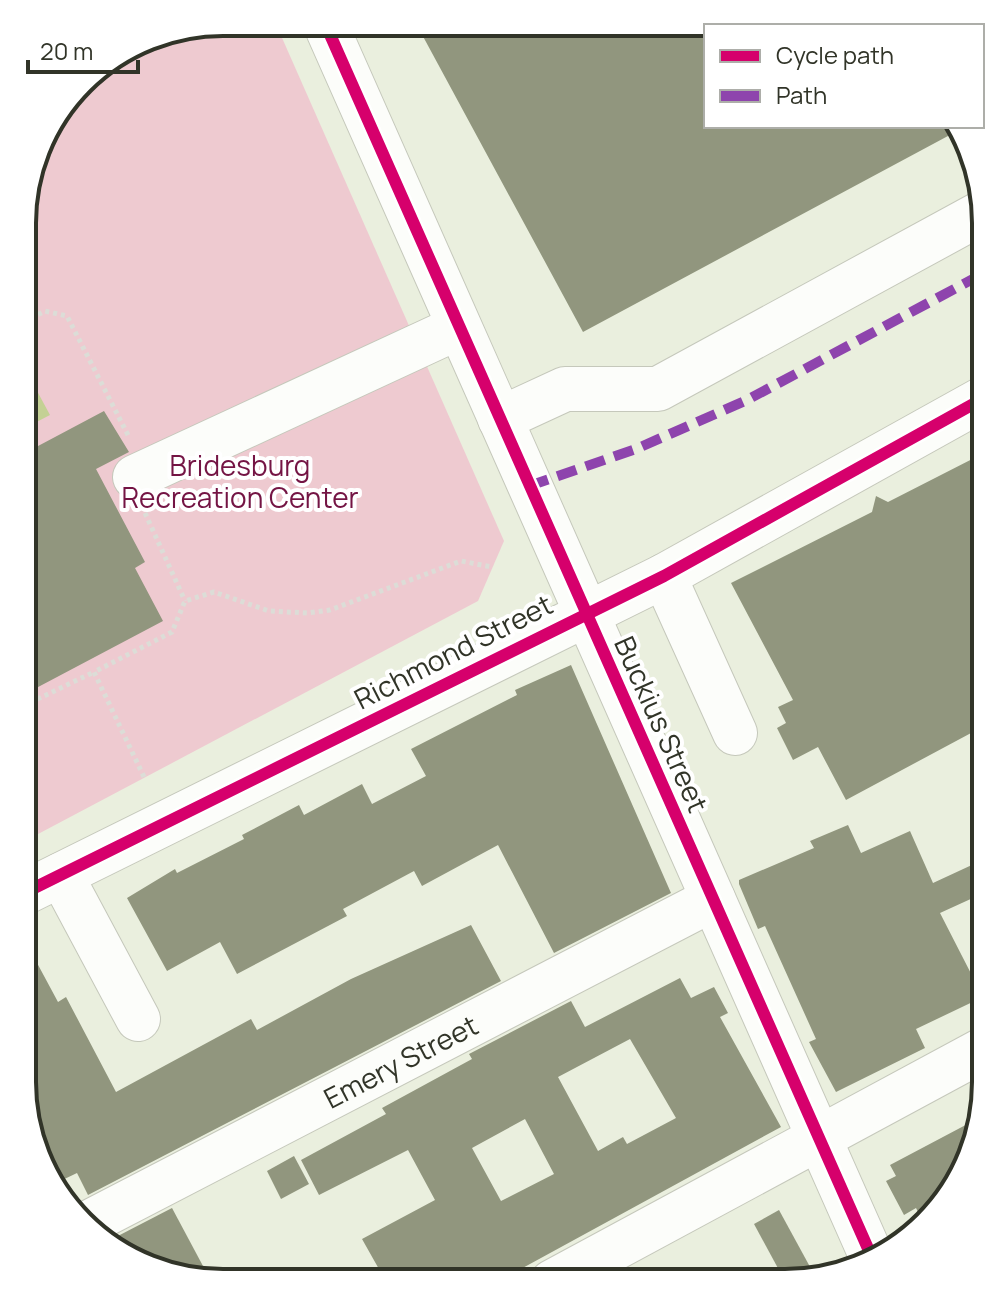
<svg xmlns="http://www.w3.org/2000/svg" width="1008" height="1305" font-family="Manrope,sans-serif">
  <rect width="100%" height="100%" fill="#eaefde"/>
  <path fill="#eecad0" d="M279,31L504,541L478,601L23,842L24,196L49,123L91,72L158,33Z"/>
  <path fill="#c4d194" d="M23,365L50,415L23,429Z"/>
  <g fill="#91967e" fill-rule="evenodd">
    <path d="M706,25V126H959L961,129L583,332L419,29Z"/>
    <path d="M104,411L129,452L96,469L145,562L135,568L163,621L23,695V454Z"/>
    <path d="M986,452V725L846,800L818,747L793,760L777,728L786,723L778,707L793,700L731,583L872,512L876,496L888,502Z"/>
    <path d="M571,665L671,893L554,953L498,845L422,886L414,871L343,909L347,916L237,974L220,942L167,971L127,898L175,869L177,873L244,839L242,835L299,805L304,815L362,784L372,804L426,776L411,749L517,695L515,690Z"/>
    <path d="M848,825L861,853L910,831L933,883L974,864L986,892L940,913L983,997L916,1029L925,1048L836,1092L809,1042L816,1039L765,926L758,929L739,884V880L814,848L810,841Z"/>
    <path d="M471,925L501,981L88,1195L77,1173L54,1184L43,1171L22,1082V935L58,1002L66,997L116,1092L251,1019L257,1030L351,979Z"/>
    <path d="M680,978L691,998L714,987L728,1013L720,1017L781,1127L497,1282H409L402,1269L384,1278L362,1239L435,1200L408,1150L319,1195L301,1160L386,1114L382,1108L472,1059L469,1054L571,1001L585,1027ZM630,1039L676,1118L627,1144L623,1137L598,1151L558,1077ZM525,1119L554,1174L501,1201L472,1148Z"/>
    <path d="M977,1119L952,1193L922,1220L916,1208L904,1215L886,1181L896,1176L890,1165Z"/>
    <path d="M294,1156L309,1184L281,1199L267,1171Z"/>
    <path d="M172,1208L211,1281H197L124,1254L114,1238Z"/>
    <path d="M779,1210L815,1276L786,1283L754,1224Z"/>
  </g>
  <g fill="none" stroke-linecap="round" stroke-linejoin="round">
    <g stroke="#c5c8bb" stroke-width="46">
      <g id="minor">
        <path d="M328,30L874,1262"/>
        <path d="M500,419L565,389H658L983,212"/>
        <path d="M135,477L459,327"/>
        <path d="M664,576L735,733"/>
        <path d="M61,875L138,1019"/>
        <path id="s1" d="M88,1223L713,899"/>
        <path d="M552,1282L986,1048"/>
      </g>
    </g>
    <g stroke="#c5c8bb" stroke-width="46">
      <path id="major" d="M22,894L664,576L986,397"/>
    </g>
    <g stroke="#dcddd7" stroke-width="5" stroke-dasharray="4 4" stroke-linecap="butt">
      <path d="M24,322L45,311L67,316L129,437"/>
      <path d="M145,513L185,601"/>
      <path d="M23,706L94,672"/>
      <path d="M144,777L94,672L172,632L185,601L214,592L269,611L307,613L330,610L461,561L492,567"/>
    </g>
    <use href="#minor" stroke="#fcfdfa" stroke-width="44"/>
    <use href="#major" stroke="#fcfdfa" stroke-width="44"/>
    <path stroke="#8e44ad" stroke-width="10" stroke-dasharray="20 10" stroke-linecap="butt" d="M529,486L636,449L747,400L986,272"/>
    <g stroke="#fff" stroke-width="17">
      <g id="cycleway">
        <path d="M328,30L874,1262"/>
        <path d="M22,894L664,576L986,397"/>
      </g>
    </g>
    <use href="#cycleway" stroke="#d6006c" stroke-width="12"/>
  </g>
  <g text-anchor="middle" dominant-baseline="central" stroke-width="8" stroke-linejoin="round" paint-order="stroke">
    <g font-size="28" fill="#741444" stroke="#fff">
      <text x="240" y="465">Bridesburg<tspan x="240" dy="32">Recreation Center</tspan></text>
    </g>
    <g font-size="28" fill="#313428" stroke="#fff">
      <text transform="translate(453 651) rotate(-27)">Richmond Street</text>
      <text transform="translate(662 724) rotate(66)">Buckius Street</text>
      <text stroke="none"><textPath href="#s1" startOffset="352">Emery Street</textPath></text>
    </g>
  </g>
  <path d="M0 0H1008V1305H0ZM223 36H785A187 187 0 0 1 972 223V1082A187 187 0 0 1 785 1269H223A187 187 0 0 1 36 1082V223A187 187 0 0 1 223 36Z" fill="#fff" fill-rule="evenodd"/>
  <path fill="none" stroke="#313428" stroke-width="4" d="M223 36H785A187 187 0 0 1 972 223V1082A187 187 0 0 1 785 1269H223A187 187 0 0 1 36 1082V223A187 187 0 0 1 223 36Z"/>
  <rect x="704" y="24" width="280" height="104" fill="#ffffff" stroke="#adaea9" stroke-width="2"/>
  <rect x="720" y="50" width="40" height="12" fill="#d6006c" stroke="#adaea9" stroke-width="2"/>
  <text x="776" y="64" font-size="24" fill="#313428">Cycle path</text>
  <rect x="720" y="90" width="40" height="12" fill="#8e44ad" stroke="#adaea9" stroke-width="2"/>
  <text x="776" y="104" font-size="24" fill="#313428">Path</text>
  <path d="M28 60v12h110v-12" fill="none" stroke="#313428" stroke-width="4"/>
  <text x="40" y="60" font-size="24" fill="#313428" stroke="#ffffff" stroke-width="6" paint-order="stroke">20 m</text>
</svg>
